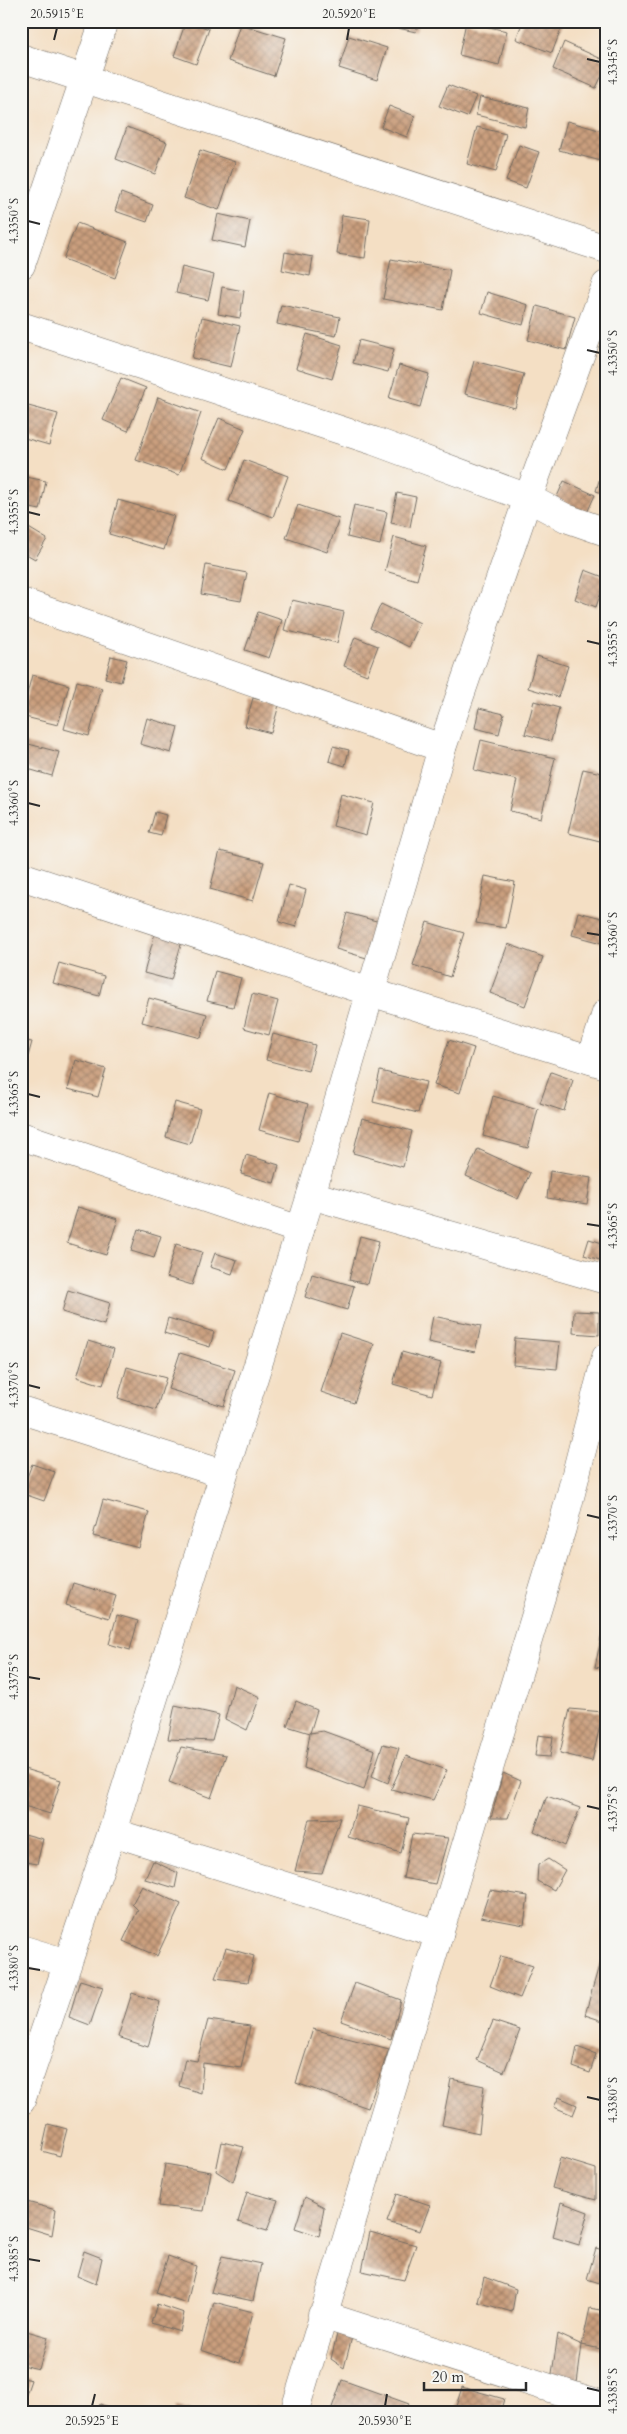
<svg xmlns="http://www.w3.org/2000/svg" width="627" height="2434" font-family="Cardo,serif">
  <defs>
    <pattern id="building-cross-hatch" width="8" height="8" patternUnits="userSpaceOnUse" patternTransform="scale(1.25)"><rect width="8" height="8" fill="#ca9f7e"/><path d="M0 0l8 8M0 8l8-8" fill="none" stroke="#a48267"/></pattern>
  </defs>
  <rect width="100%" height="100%" fill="#f6f6f2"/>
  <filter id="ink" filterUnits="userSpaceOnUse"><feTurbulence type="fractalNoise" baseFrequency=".02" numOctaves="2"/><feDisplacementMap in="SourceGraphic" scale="10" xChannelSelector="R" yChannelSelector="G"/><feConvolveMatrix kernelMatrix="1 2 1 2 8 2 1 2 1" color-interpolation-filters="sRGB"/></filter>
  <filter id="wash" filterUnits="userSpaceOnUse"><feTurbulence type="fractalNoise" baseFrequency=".0096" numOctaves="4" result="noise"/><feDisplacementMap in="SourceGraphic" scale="20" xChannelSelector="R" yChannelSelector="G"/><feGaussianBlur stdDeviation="1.12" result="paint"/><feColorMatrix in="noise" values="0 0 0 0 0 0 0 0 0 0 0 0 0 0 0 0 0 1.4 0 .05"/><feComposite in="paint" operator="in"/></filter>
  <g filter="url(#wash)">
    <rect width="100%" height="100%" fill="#f4dfc4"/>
    <g id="blocks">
      <g fill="url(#building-cross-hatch)">
        <path d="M186,21L209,29L196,64L174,56Z"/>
        <path d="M375,21H419L416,32L375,23Z"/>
        <path d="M523,21H564L552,53L516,39Z"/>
        <path d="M466,22L507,31L499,65L459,55Z"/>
        <path d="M240,24L286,38L274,76L228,61Z"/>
        <path d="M349,36L387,48L377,80L339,68Z"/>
        <path d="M564,42L606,61V67L596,88L553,69Z"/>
        <path d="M448,85L476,96L467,117L439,106Z"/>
        <path d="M480,97L529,108L525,127L476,115Z"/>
        <path d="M389,106L415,116L407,137L381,127Z"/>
        <path d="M567,121L606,132V143L601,161L559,150Z"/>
        <path d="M127,127L167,142L155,174L116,159Z"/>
        <path d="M477,127L506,134L496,172L467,164Z"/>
        <path d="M519,145L539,152L526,188L506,181Z"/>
        <path d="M200,150L235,162L219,210L184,198Z"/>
        <path d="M121,193L153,205L147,222L115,211Z"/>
        <path d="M218,214L250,221L245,247L212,240Z"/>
        <path d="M342,215L370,219L365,258L337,254Z"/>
        <path d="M77,223L128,242L115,278L63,259Z"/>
        <path d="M285,252L313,257L310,276L282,270Z"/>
        <path d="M391,259L450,270L443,310L383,299Z"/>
        <path d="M182,267L214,275L208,300L176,293Z"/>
        <path d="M222,287L244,291L240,318L218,314Z"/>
        <path d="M487,292L528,305L523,325L481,313Z"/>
        <path d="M281,305L340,317L336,336L277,324Z"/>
        <path d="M537,306L575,317L566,350L528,340Z"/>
        <path d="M202,317L240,326L231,367L192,358Z"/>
        <path d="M307,334L342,345L332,379L296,368Z"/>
        <path d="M359,340L394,349L388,372L353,363Z"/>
        <path d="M474,361L524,374L515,408L465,394Z"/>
        <path d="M399,365L429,374L420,407L389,398Z"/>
        <path d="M121,378L146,388L128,431L103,420Z"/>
        <path d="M158,397L201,413L179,475L136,460Z"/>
        <path d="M21,404L58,414L49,445L21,437Z"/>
        <path d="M219,418L245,429L228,469L202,458Z"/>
        <path d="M244,460L288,476L273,517L229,501Z"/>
        <path d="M605,460H606V494L596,491Z"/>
        <path d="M21,476L46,481L40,510L21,506Z"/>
        <path d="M564,481L595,495L586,515L555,501Z"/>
        <path d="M397,493L416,497L410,527L391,523Z"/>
        <path d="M118,500L174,516L164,550L109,534Z"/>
        <path d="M298,505L339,519L327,552L286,538Z"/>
        <path d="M354,505L387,512L380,545L347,537Z"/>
        <path d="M27,527L47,539L35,559L21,551V537Z"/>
        <path d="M394,537L426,546L417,580L385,571Z"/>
        <path d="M206,565L247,573L241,601L201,594Z"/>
        <path d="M585,570L606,578L596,607L575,599Z"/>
        <path d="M292,600L344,612L337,643L284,630Z"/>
        <path d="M381,604L420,623L409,647L370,628Z"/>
        <path d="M258,612L282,620L269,658L245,650Z"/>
        <path d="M355,637L378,646L367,675L344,666Z"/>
        <path d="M111,656L127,660L121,682L105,678Z"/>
        <path d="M537,656L568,666L558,697L528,688Z"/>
        <path d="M32,675L69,685L58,725L21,716Z"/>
        <path d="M77,681L102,688L89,736L64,729Z"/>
        <path d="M253,698L279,705L271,733L245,726Z"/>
        <path d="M534,701L559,708L551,741L525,734Z"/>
        <path d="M479,708L504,714L499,734L475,728Z"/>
        <path d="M147,718L178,727L171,753L140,744Z"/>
        <path d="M481,740L555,758L541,818L510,811L517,780L474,770Z"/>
        <path d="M21,742L59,752L52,776L21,767Z"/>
        <path d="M333,746L349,750L345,766L329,761Z"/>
        <path d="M583,769L606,774V816L600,841L568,833Z"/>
        <path d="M341,794L374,803L366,835L333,826Z"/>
        <path d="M155,812L166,815L161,836L149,833Z"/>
        <path d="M220,851L264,862L253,901L210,889Z"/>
        <path d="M485,876L515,882L506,928L476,923Z"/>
        <path d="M289,885L306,890L296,927L279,922Z"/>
        <path d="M578,912L606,919V944L572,935Z"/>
        <path d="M347,913L380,922L370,959L336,949Z"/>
        <path d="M427,922L464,933L450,977L413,965Z"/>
        <path d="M155,933L182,941L171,980L144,973Z"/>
        <path d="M508,944L543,957L525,1006L490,993Z"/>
        <path d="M59,963L104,976L99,996L53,983Z"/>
        <path d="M215,971L241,978L233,1007L207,1001Z"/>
        <path d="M252,994L278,1001L269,1035L244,1028Z"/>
        <path d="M149,998L207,1014L201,1038L142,1022Z"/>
        <path d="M273,1034L315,1045L308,1071L266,1060Z"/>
        <path d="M21,1040L32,1042L25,1067L21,1065Z"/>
        <path d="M449,1040L474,1048L460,1093L434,1085Z"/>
        <path d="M76,1060L106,1069L98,1097L68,1089Z"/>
        <path d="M380,1071L426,1082L418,1113L373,1102Z"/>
        <path d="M551,1072L573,1080L564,1111L540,1103Z"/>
        <path d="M269,1093L308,1104L298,1141L259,1130Z"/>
        <path d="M493,1096L538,1109L528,1148L483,1136Z"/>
        <path d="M175,1102L200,1109L190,1144L166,1137Z"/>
        <path d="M362,1118L412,1131L403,1167L353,1153Z"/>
        <path d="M478,1149L530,1173L518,1199L466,1176Z"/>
        <path d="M246,1155L279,1165L274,1183L241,1174Z"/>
        <path d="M550,1171L591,1178L587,1204L547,1198Z"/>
        <path d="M78,1207L118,1219L106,1255L67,1243Z"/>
        <path d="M138,1229L161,1236L154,1258L131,1251Z"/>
        <path d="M360,1236L379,1241L368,1284L349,1280Z"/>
        <path d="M589,1239L606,1244L603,1261L584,1255Z"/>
        <path d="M176,1244L202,1252L192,1285L166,1277Z"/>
        <path d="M215,1253L237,1260L232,1274L210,1267Z"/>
        <path d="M312,1274L354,1286L347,1310L305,1297Z"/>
        <path d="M68,1290L110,1303L104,1325L62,1312Z"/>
        <path d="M574,1311L599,1312V1335L573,1333Z"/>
        <path d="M433,1316L481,1326L475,1352L428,1342Z"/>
        <path d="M168,1318L214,1332L210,1347L164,1333Z"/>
        <path d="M340,1333L374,1344L354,1403L321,1392Z"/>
        <path d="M515,1338L560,1342L557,1369L513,1365Z"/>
        <path d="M88,1341L114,1349L103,1385L77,1377Z"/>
        <path d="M402,1352L441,1363L432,1395L393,1384Z"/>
        <path d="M180,1353L235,1370L224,1406L168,1389Z"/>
        <path d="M127,1367L166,1378L156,1410L118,1398Z"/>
        <path d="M21,1445L26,1446L22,1462H21Z"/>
        <path d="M32,1464L55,1472L44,1501L21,1493Z"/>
        <path d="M103,1500L149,1512L139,1548L93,1536Z"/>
        <path d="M73,1583L116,1596L109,1618L66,1605Z"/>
        <path d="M117,1615L138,1621L130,1650L109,1644Z"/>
        <path d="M605,1619H606V1669L595,1667Z"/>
        <path d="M234,1685L260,1697L247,1730L225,1719Z"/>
        <path d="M296,1701L317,1710L310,1733L323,1731L375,1750L364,1790L304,1768L310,1733L287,1726Z"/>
        <path d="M175,1705L219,1715L212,1741L168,1739Z"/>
        <path d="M570,1709L603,1712L592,1761L560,1753Z"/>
        <path d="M538,1735L553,1737L550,1757L535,1756Z"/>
        <path d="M383,1744L399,1748L388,1783L372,1776Z"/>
        <path d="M181,1747L226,1755L211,1798L169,1782Z"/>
        <path d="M406,1756L447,1770L433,1800L391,1789Z"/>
        <path d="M21,1768L61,1780L50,1814L21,1805Z"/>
        <path d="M503,1773L521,1781L508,1818H491Z"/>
        <path d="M547,1796L580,1808L565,1846L534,1831Z"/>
        <path d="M357,1806L409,1818L401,1853L348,1837Z"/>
        <path d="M340,1818L322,1873L295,1871L309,1819Z"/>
        <path d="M21,1833L43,1839L37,1864L21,1861Z"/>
        <path d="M412,1834L448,1838L435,1884L403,1878Z"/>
        <path d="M548,1859L565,1870L554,1890L537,1881L538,1865Z"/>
        <path d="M153,1861L178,1873L175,1888L145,1879Z"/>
        <path d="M142,1886L181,1904L157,1956L123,1941L138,1910L132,1904Z"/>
        <path d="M490,1890L528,1896L524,1925L481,1917Z"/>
        <path d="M226,1948L254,1956L248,1982L215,1978Z"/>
        <path d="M501,1956L533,1966L520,1998L490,1986Z"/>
        <path d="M600,1962L606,1964V2022L585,2015Z"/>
        <path d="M80,1980L103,1987L90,2025L69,2017Z"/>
        <path d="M355,1983L401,2000L391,2039L341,2021Z"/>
        <path d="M132,1993L160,2002L148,2047L118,2037Z"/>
        <path d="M208,2020L250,2026L241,2068L203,2063L201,2093L179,2086L185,2059L197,2061Z"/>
        <path d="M493,2021L520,2030L504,2072L477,2060Z"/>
        <path d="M313,2029L389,2049L368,2108L296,2083Z"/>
        <path d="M577,2047L596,2054L590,2073L573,2067Z"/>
        <path d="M451,2079L484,2086L479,2133L442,2125Z"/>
        <path d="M559,2097L577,2105L573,2115L554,2107Z"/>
        <path d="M48,2124L67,2129L60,2156L42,2151Z"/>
        <path d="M222,2142L244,2147L233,2182L216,2171Z"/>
        <path d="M560,2158L596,2169V2200L552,2188Z"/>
        <path d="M165,2164L211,2172L204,2211L158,2206Z"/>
        <path d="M247,2192L278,2200L267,2231L238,2222Z"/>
        <path d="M397,2194L430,2205L420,2231L387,2222Z"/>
        <path d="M305,2197L324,2207L319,2236L295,2228Z"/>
        <path d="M27,2202L56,2210L52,2235L23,2226Z"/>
        <path d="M561,2202L588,2212L579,2245L553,2237Z"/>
        <path d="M370,2232L416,2245L404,2280L362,2271Z"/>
        <path d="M596,2248L606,2251V2285L587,2279Z"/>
        <path d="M84,2251L102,2258L96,2284L77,2276Z"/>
        <path d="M168,2256L196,2266L187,2303L156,2293Z"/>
        <path d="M222,2256L261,2264L253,2301L211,2292Z"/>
        <path d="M484,2277L516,2289L512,2312L478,2302Z"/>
        <path d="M214,2302L253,2312L240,2363L201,2350Z"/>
        <path d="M157,2304L184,2313L180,2332L151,2323Z"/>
        <path d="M590,2308L606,2311V2350L582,2345Z"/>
        <path d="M23,2330L48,2337L39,2369L21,2365Z"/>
        <path d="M338,2330L352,2337L344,2368L331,2359Z"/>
        <path d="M558,2334L582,2345L577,2383L551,2380Z"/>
        <path d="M21,2377L31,2380L22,2406H21Z"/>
        <path d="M342,2380L409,2404L404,2413H330Z"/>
        <path d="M462,2387L504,2399L500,2413H454Z"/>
        <path d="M100,2404L122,2413H98Z"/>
        <path d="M257,2405L277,2409L276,2413H255Z"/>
        <path d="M175,2406L196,2412V2413H175Z"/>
      </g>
    </g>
  </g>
  <g filter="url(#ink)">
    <use href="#blocks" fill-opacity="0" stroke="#716a61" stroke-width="1"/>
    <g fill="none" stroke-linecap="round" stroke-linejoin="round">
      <g stroke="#716a61" stroke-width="29">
        <g id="minor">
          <path d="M21,58L606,249"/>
          <path d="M21,265L104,21"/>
          <path d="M21,326L374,441L528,498L566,518L606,532"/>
          <path d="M21,602L442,748"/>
          <path d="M21,876L370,992L606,1065"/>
          <path d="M591,1060L606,1013"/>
          <path d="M21,1136L300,1230"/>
          <path d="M311,1195L606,1280"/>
          <path d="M21,1410L223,1474"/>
          <path d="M112,1832L439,1934L562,1528L606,1357"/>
          <path d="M21,1949L67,1963"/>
          <path d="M21,2101L112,1832L311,1195L442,748L528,498L606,285"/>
          <path d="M322,2315L606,2406"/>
          <path d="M294,2413L439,1934"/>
        </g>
      </g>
      <use href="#minor" stroke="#fff" stroke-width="28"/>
    </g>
  </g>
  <path fill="none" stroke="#2b2b2b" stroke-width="2" d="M54,40L57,28M347,40L349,28M587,59L600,62M28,221L40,224M587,350L600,353M28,512L40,515M587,641L600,644M28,803L40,806M587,933L600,935M28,1094L40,1097M587,1224L600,1226M28,1385L40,1388M587,1515L600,1518M28,1677L40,1679M587,1806L600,1809M28,1968L40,1970M587,2097L600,2100M28,2259L40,2261M587,2388L600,2391M92,2406L95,2394M385,2406L387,2394"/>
  <rect width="627" height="2434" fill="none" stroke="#f6f6f2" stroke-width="55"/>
  <path d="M424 2382v8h102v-8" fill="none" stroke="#2b2b2b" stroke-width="2.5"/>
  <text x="432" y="2382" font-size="15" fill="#2b2b2b" stroke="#f6f6f2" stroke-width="4" paint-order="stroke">20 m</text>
  <rect x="28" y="28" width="572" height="2378" fill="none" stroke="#2b2b2b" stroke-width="2"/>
  <g font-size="12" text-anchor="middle" fill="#2b2b2b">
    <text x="57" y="18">20.5915°E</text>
    <text x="349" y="18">20.5920°E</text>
    <text transform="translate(613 62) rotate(-90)" y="4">4.3345°S</text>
    <text transform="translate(14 221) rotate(-90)" y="4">4.3350°S</text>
    <text transform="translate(613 353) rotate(-90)" y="4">4.3350°S</text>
    <text transform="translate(14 512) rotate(-90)" y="4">4.3355°S</text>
    <text transform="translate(613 644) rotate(-90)" y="4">4.3355°S</text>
    <text transform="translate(14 803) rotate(-90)" y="4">4.3360°S</text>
    <text transform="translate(613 935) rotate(-90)" y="4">4.3360°S</text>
    <text transform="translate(14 1094) rotate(-90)" y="4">4.3365°S</text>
    <text transform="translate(613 1226) rotate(-90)" y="4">4.3365°S</text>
    <text transform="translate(14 1385) rotate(-90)" y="4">4.3370°S</text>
    <text transform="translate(613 1518) rotate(-90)" y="4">4.3370°S</text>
    <text transform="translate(14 1677) rotate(-90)" y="4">4.3375°S</text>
    <text transform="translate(613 1809) rotate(-90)" y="4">4.3375°S</text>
    <text transform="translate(14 1968) rotate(-90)" y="4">4.3380°S</text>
    <text transform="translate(613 2100) rotate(-90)" y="4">4.3380°S</text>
    <text transform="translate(14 2259) rotate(-90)" y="4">4.3385°S</text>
    <text transform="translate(613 2391) rotate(-90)" y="4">4.3385°S</text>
    <text x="92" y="2425">20.5925°E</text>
    <text x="385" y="2425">20.5930°E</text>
  </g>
</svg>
